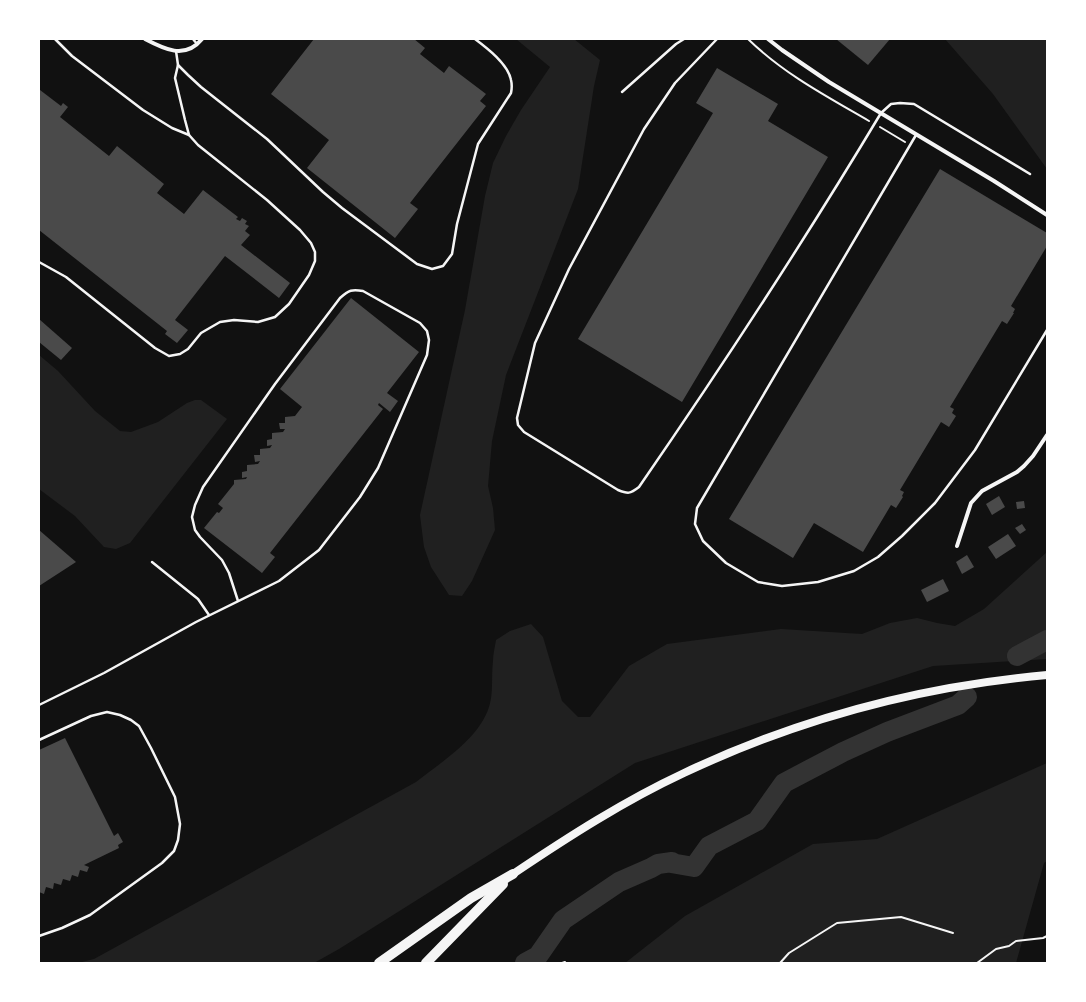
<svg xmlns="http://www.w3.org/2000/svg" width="1086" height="1002" font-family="Poppins,sans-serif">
  <rect width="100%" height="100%" fill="#111"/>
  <g fill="#202020">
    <path d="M516,39H574L600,60L594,86L578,189L506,375L492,441L488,486L493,508L495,530L472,581L462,596L449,595L431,567L424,547L420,515L465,310L485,196L493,163L506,136L521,110L550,67Z"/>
    <path d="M945,39H1047V169L993,94Z"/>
    <path d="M39,355L58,371L95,411L120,431L131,432L158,422L187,403L195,400H201L227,419L130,543L116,549L104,547L75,516L39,489Z"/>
    <path d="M1047,552V659L933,666L635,763L339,949L314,963H78L94,959L416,782C441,762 476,741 488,710C494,695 491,678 493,661C493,654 495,647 496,640L510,631L531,624L543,637L562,701L578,717H590L629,666L667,644L781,629L862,634L890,623L917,618L937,623L955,626L984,609Z"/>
    <path d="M1047,763V861L1044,863L1016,963H625L685,916L813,844L877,839Z"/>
  </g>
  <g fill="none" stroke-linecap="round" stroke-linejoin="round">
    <g stroke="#333" stroke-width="20">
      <path d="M1017,656L1047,640"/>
      <path d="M525,963L538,956L563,920L619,882L651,868L658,864L672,862L671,863L694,867L709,846L757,821L784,783L843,752L887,732L958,705L967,697"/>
    </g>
  </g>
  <g fill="#4a4a4a">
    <path d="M314,39H414L425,48L420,54L444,73L449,66L486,94L480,101L486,106L410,203L418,209L395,238L307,168L329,140L271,94Z"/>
    <path d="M836,39H890L868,65Z"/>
    <path d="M717,68L778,104L768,121L828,157L682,402L578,339L713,113L696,103Z"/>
    <path d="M40,90L61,106L63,103L68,107L60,117L109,156L117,146L164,184L157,193L184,214L203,190L238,217L236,219L240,221L242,218L247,221L245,224L249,226L245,231L250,235L241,245L290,283L279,298L225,256L175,320L188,330L177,343L165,334L167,331L39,230Z"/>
    <path d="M940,169L1047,233V246L1011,306L1015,309L1013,313H1014L1007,324L1002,321L950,407L954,409L952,413L956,416L949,427L941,422L900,490L904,492L902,496L903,497L896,508L891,505L863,552L814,523L793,558L729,519Z"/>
    <path d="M351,298L419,352L387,393L398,401L390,412L379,403L378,405L383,409L270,553L275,557L262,573L204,528L217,512L219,513L223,508L218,504L234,484V480L246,479L247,477L242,478V472L247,471V465L258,464L260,461L255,462L254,455H260V449L270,448L272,445L267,446V440L272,439V433L283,432L285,429H280L279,423H285V417L295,416L302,407L280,389Z"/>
    <path d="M39,319L72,348L61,360L39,342Z"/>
    <path d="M999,496L1005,507L992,515L986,504Z"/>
    <path d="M1024,501L1025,508L1017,509L1016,502Z"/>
    <path d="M1022,524L1026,530L1020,534L1015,528Z"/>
    <path d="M39,530L76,562L39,586Z"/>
    <path d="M1008,534L1016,546L996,559L988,547Z"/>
    <path d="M967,555L974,567L962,574L956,562Z"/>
    <path d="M943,579L949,591L927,602L921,590Z"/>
    <path d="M65,738L114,836L118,833L123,842L118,845L119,848L84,865L89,867L87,872L80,870L78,877L72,875L70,881L63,879L61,885L54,883L53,889L46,887L44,894L39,892V750Z"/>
  </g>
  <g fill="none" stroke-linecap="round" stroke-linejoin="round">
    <g stroke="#f5f5f5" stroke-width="2">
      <path d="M748,39C784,74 826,96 869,121"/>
      <path d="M880,127L905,142"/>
      <path d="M562,963L565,962"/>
      <path d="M780,963L789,953L837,923L901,917L953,933"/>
      <path d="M977,963L996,949L1009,946L1016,941L1043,938L1047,936"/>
    </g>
    <g stroke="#f5f5f5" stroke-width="2.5">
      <path d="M55,39L72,56L143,110L172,128L189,135"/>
      <path d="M193,39L197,44"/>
      <path d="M717,39L675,83L644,129L569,269L535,343L517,418L518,425L524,432L618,490C628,494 630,494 639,487C723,365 805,240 881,113L891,104L900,103L914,104L1030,174"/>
      <path d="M176,51L178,65L188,75L201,87L267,139L323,192L342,208L417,264L432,269L443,266L452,254L457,224L478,144L511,93C512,88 512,84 511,80C508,64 487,48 475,39"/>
      <path d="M622,92L676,44L684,39"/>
      <path d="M916,135L697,508L695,524L703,541L726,563L758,582L782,586L818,582L854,571L878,557L902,536L935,503L975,450L1047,330"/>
      <path d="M39,262L66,277L155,348L169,356L180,354L188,349L201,333L220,322L234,320L258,322L275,317L289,304L309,275L315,261V252L311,243L300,230L267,200L198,145L189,135L185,120L175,78L178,65"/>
      <path d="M152,562L198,599L209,615"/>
      <path d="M39,705L104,673L196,622L279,581L319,550L360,497L378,468L427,355L429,340L427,331L420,323L363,291C352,289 349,290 340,298L275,384L203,487L195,505L192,517L195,530L200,537L222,560L229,573L238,601"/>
      <path d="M39,740L91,716L107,712L120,715L131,720L139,726L151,748L175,797L180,824L178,840L174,851L162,863L90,915L62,928L39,936"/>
    </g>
    <g stroke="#f5f5f5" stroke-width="4">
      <path d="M145,39C164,49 185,60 202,39"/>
      <path d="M768,39L782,50L829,82L994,181L1047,215"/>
      <path d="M957,546L971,503L982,491L1017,472L1024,466L1033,456L1047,435"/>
    </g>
    <path stroke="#f5f5f5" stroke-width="8" d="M513,874C568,837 624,801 684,773C798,719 922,686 1047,675"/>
    <g stroke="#f5f5f5" stroke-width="10">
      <path d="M379,963L471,898L513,874"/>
      <path d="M426,963L503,884"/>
    </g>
  </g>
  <rect width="1086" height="1002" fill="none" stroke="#ffffff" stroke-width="80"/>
</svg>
